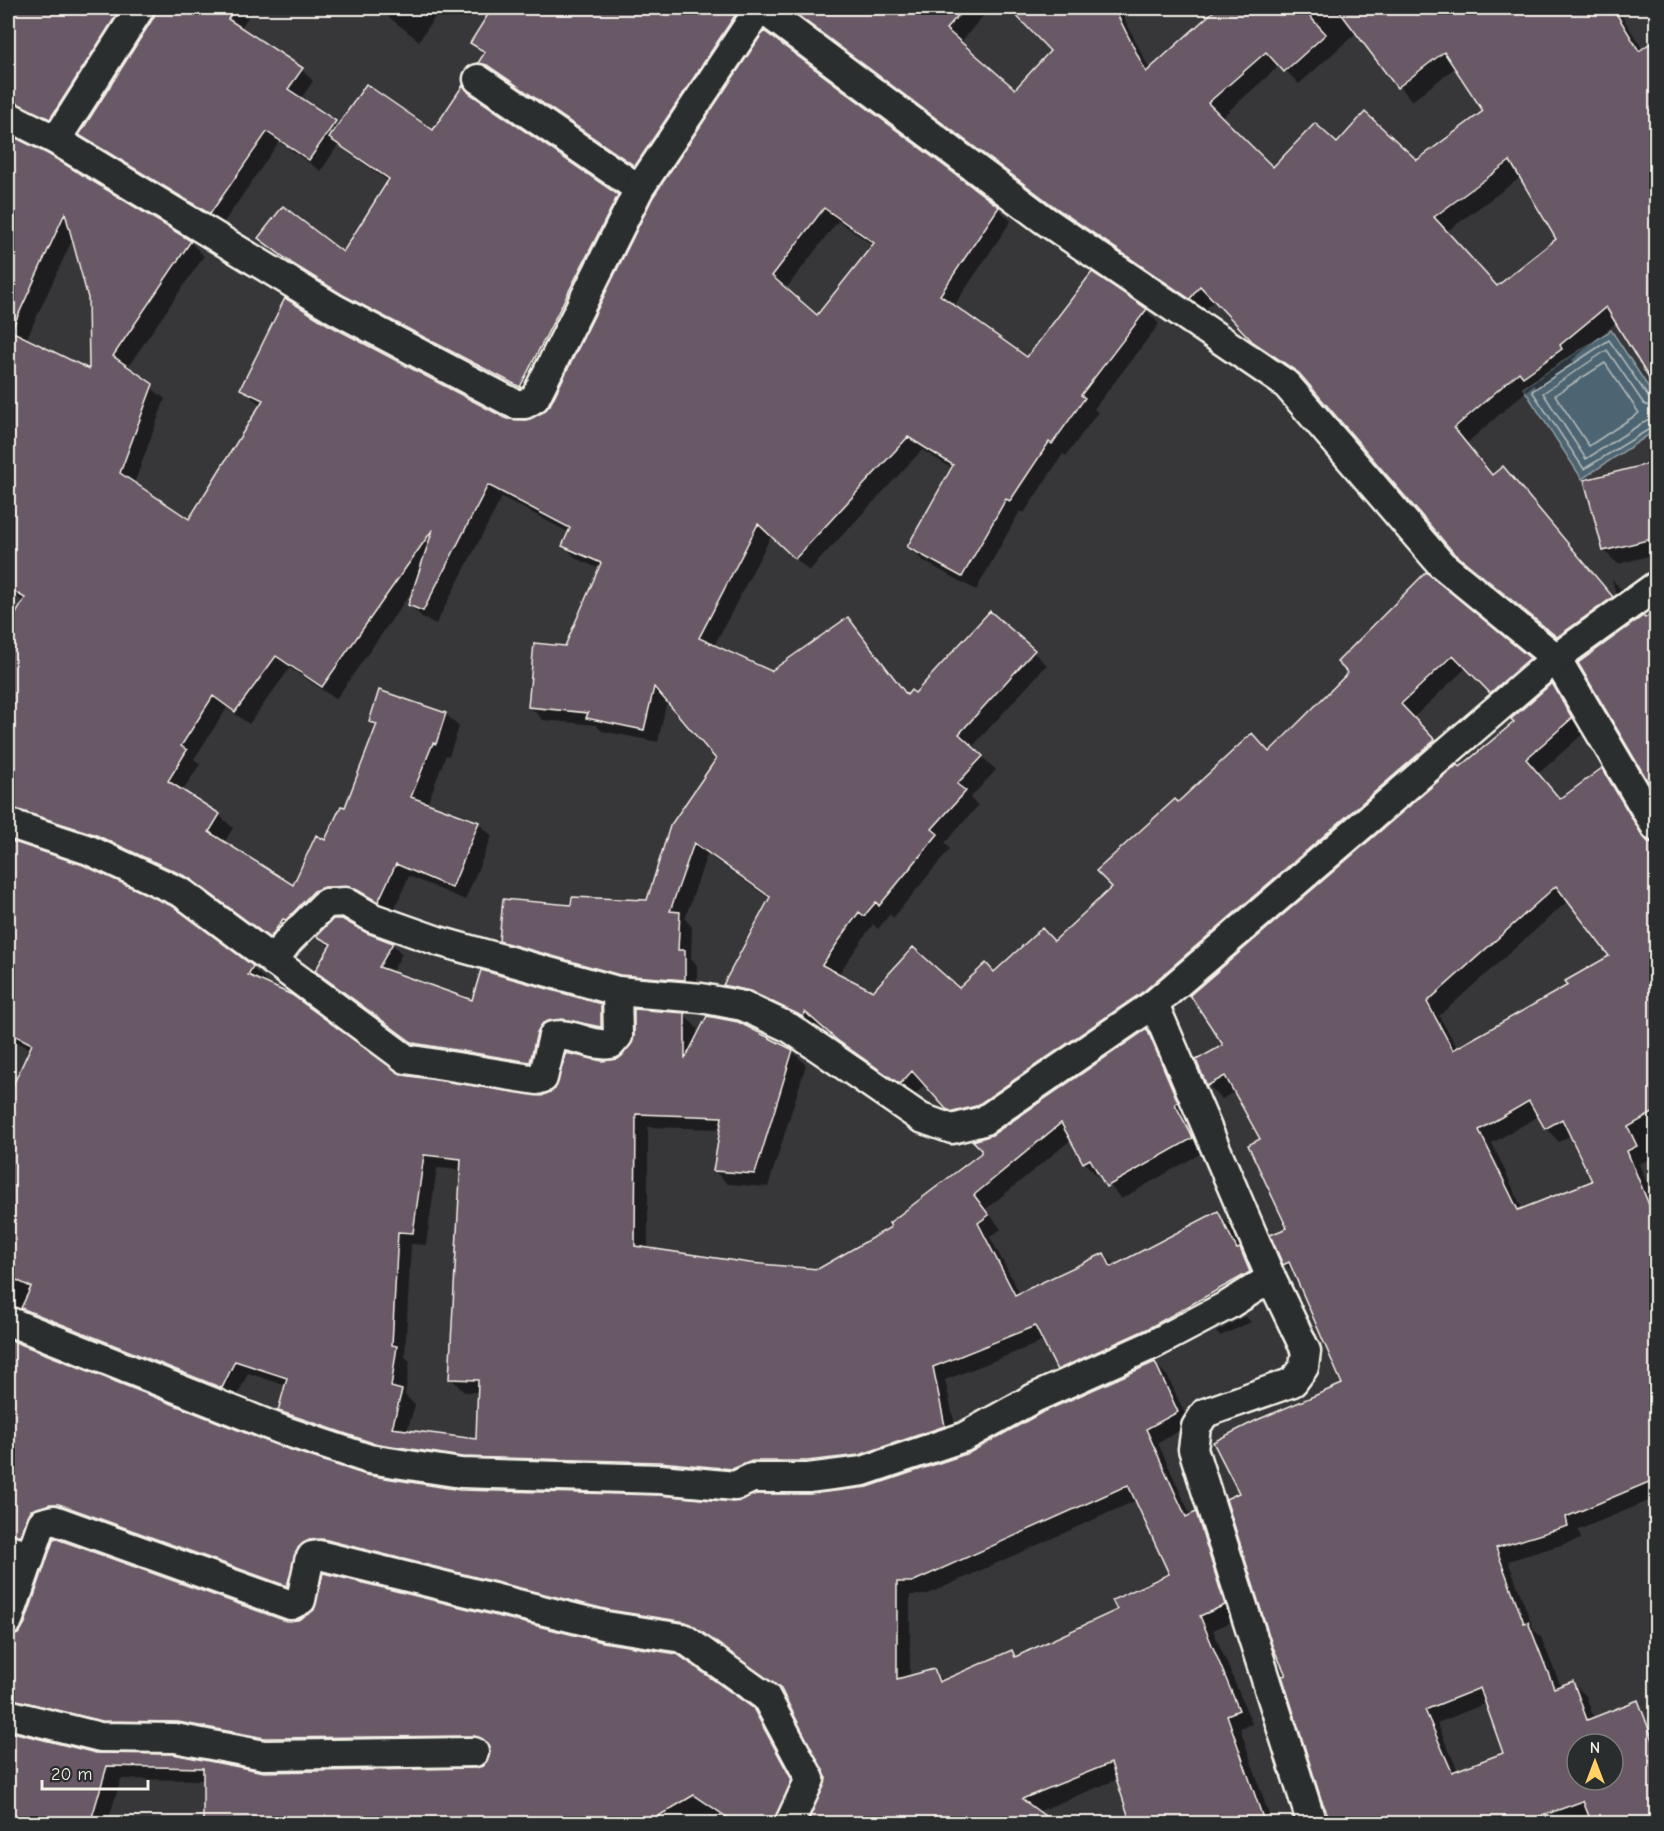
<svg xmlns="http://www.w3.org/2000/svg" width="1664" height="1831" font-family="'Comic Neue',sans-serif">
  <rect width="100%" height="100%" fill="#373639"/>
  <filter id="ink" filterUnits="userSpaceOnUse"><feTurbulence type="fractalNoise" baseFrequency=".0167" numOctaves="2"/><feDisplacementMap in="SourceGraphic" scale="12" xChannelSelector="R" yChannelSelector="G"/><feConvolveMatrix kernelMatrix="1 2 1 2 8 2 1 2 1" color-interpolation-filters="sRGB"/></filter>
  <g filter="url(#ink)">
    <path fill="#4e6572" stroke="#909da1" stroke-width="1.5" d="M1611,330L1656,399V430L1582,479L1523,388Z"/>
    <g fill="#0007" fill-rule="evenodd">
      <path d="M8,8H133L64,131L8,124Z"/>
      <path d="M161,8H254L240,29L302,70L313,81L301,99L339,126L433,132L472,97L617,196L629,208L533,399L357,307L307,276L260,238L344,254L389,182L338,145L321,171L279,142L222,225L92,146L81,134Z"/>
      <path d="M390,8H441L419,41L385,14Z"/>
      <path d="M493,8H769L649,178L494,76L480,62L485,56L472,43Z"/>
      <path d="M785,8H990L960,43L1015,91L1052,51L1012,8H1075L1084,16L1092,8H1119L1150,70L1220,8H1617L1643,50L1648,47L1656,55V387L1617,322L1572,360L1575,363L1537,389L1533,385L1467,443L1493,476L1503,468L1516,482L1625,611L1571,650L1468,566L1309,383L1268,355L1215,299L1204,311L1071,221ZM1357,32L1412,101L1456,67L1485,112L1417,162L1337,146L1273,169L1221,118L1280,65L1299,84ZM1521,177L1558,239L1497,287L1446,232Z"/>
      <path d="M8,136L47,156L191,243L204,256L127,368L165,399L134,484L189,521L261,405L242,389L327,325L507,420L526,422L545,413L551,406L655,198L998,208L1011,221L954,306L1028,359L1146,310L1159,324L1094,409L1098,412L1066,456L1063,454L1024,513L1020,511L976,590L922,560L909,546L953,469L922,450L809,571L771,536L714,646L771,672L848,619L909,695L915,696L990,613L1047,665L972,747L996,770L970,798L978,806L945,843L950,849L893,918L890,914L878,929L873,924L838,975L873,993L959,990L1055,943L1114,888L1178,804L1269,753L1350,673L1426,574L1542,673L1504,706L1467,667L1413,718L1447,755L1157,1004L961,1122L925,1084L914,1096L852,1053L818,1023L817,1029L738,998L725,985L770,899L707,854L685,919L692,927L691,958L697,965V993L635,988L515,954L501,940L573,906L648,901L676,817L718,759L667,700L658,742L602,731L596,725L543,720L530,707L566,647L600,569L577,559L564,546L570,533L502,497L436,624L423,618L409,605L414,588L336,699L290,668L249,724L227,708L194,759L200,764L182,792L219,815L233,828L224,843L294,887L346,809L377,728L370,721L446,714L459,727L449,756L446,755L427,805L478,823L492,836L465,900L409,876L392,914L338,900L284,950L204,891L109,847L8,828V631L25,602L8,592ZM838,221L874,246L817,317L785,290ZM73,238L90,298L91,371L26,340Z"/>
      <path d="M1656,463V554L1618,564L1604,551L1586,481Z"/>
      <path d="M1612,579L1632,602L1627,606L1616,595Z"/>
      <path d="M1656,610V792L1580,663Z"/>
      <path d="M1552,685L1565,699L1585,732L1538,774L1561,800L1602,770L1615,783L1656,857V1156L1639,1164L1656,1206V1498L1578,1530L1581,1539L1508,1561L1534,1630L1541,1637L1561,1687L1573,1683L1586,1696L1594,1719L1627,1725L1656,1802V1824H1593L1591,1816L1570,1824H1329L1241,1494L1344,1385L1297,1276L1285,1264L1289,1229L1263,1140L1235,1091L1222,1099L1208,1085L1225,1046L1460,769L1516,723ZM1569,900L1612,956L1570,986L1458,1049L1439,1016ZM1539,1116L1546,1128L1559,1142L1571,1135L1594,1181L1523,1210L1492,1143ZM1487,1703L1505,1754L1458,1771L1437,1723ZM1577,1744H1613V1780H1577Z"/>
      <path d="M8,842L82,867L173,909L252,968L266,981L264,984L403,1077L542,1097L602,1062L618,1060L684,1015L697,1028V1038L792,1051L806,1065L768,1187L728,1184L714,1171L721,1129L648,1127V1250L750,1265L818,1270L893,1227L982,1154L993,1136L1147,1031L1160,1044L1205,1151L1121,1199L1101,1174L1097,1176L1084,1162L1072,1139L986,1209L1001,1229L990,1237L1020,1294L1104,1254L1116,1266L1217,1213L1231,1226L1263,1285L1071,1382L1058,1369L1044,1341L945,1380L958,1439L766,1474L388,1456L293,1424L280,1410L287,1386L248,1373L235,1401L8,1326V1099L31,1049L8,1038ZM437,1168L462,1170L451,1378L464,1392H479L478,1441L407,1431L415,1405L405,1395L410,1361L405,1357L411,1244L426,1245Z"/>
      <path d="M367,935L392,944L402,954L391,973L473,1002L600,1005L610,1015L611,1036L572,1028L539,1071L424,1053L317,971L331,948L318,936Z"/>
      <path d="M1245,1316L1251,1322L1220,1336L1216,1332Z"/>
      <path d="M8,1338L275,1447L366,1477L460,1491L734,1504L869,1488L970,1454L1155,1363L1168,1377L1190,1425L1158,1443L1191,1516L1196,1514L1209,1528L1238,1619L1213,1630L1252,1724L1240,1728L1272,1824H1133L1118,1779L1037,1812L827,1786L826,1771L785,1694L701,1635L323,1553L300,1598L74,1517L8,1553ZM1137,1500L1171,1575L1119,1611L1017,1657L1011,1652L944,1682L933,1671L910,1677V1595H926Z"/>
      <path d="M316,1611L752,1709L766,1723L804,1794L790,1824H204V1780L121,1779L107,1824H8V1732L96,1755L264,1773L475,1770L489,1761L491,1749L488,1748L280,1751L8,1720V1638L12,1639L25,1628L292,1623Z"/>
    </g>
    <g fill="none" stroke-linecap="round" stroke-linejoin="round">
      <g stroke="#b2b9b9" stroke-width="1.5">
        <path d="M1605,363L1639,413L1589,446L1555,395Z"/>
        <path d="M1656,401L1649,398L1609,340L1532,391L1584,469L1656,425"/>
        <path d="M1656,409L1644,404L1607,350L1543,393L1586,459L1647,420L1656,418"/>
      </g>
    </g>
    <g fill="#695965" stroke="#f4f1e8" stroke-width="1.5" fill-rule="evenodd">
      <path d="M8,8H121L50,119L8,100Z"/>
      <path d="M156,8H235L228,19L303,68L288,89L336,121L309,160L267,132L210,214L79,135L154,17Z"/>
      <path d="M492,8H740L635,166L487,65L478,63L485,52L470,43Z"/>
      <path d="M788,8H965L946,29L1015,89L1050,51L1009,8H1114L1146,72L1217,8H1302L1326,34L1284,72L1266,52L1208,103L1273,167L1315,123L1337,143L1365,112L1417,160L1483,111L1444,52L1397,88L1337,8H1613L1639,51L1656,39V390L1606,307L1560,345L1562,349L1523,377L1519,372L1454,428L1492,475L1503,466L1613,597L1557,637L1453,552L1299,373L1252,341L1200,286L1190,299L1055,207ZM1510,161L1556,239L1497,286L1434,217Z"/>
      <path d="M764,31L999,207L940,295L1027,357L1092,272L1147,309L1081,395L1085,398L1052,444L1049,442L1010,501L1006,499L962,577L907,547L953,465L908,437L795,559L758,524L699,638L771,671L848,617L907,695L911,690L915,693L990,611L1035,650L959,734L983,756L957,784L966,791L932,829L938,834L879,906L876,902L864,916L859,912L822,965L873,991L913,947L959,988L986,963L994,972L1042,928L1054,941L1112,887L1096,871L1175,799L1178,802L1252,733L1269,752L1348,673L1337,662L1426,572L1530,658L1490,693L1453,655L1401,704L1435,740L1144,991L976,1106L953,1112L946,1109L912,1071L900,1084L837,1040L805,1012L803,1017L750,991L723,985L770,897L694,843L670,911L680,912L678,950H685V980L620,975L499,941L503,899L571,905L572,897L647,900L670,826L716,759L654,687L644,730L586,718L588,713L528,707L534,643L565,646L601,563L562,546L570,528L488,485L423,611L408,605L433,529L322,687L276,656L235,712L213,696L181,746L187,750L168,781L220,814L209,832L293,885L316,835L325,840L341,806L345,807L377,724L369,722L379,690L446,713L436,744L433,743L411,797L479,822L452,888L396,864L378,902L354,888L324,887L314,891L286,920L283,919L270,938L189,878L94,834L8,807V628L25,598L8,588V134L48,154L191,241L113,356L153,384L120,473L189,519L263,400L240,389L285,298L327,324L507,419L526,420L544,412L550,405L653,197ZM824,208L874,243L817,315L772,276ZM65,213L88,298L89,369L11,331Z"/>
      <path d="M366,84L433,130L463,85L469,93L618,195L520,387L343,295L293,264L258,238L283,206L343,252L389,179L329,138Z"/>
      <path d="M1656,462V538L1603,551L1584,480Z"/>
      <path d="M1656,610V795L1578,663L1643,616L1645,618Z"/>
      <path d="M1552,683L1572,718L1526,759L1560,799L1602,768L1642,835L1648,842L1656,843V1111L1628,1127L1637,1146L1627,1151L1656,1222V1479L1566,1517L1568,1526L1496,1548L1524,1623L1528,1622L1554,1688L1573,1681L1587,1720L1638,1700L1656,1748V1816L1637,1824H1592L1583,1801L1520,1824H1332L1321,1799L1282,1676L1286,1675L1272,1645L1226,1499L1239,1493L1213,1442L1257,1420L1342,1384L1289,1262L1283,1265L1270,1235L1287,1228L1248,1145L1260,1139L1225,1076L1207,1086L1196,1060L1223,1045L1190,995L1457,765L1460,767L1514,722L1511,719ZM1556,886L1609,956L1565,981L1568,985L1453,1050L1427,1002ZM1529,1101L1545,1129L1562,1119L1592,1181L1518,1210L1479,1130ZM1480,1688L1503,1753L1452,1772L1425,1710ZM1577,1744H1613V1780H1577Z"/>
      <path d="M8,840L83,865L174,907L253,966L248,975L292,995L403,1075L542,1096L555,1089L566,1053L602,1061L618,1059L623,1055L634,1036V1009L685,1013V1059L707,1016L738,1022L793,1050L755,1174L713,1171L722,1117L636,1114L635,1246L750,1263L818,1269L891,1227L889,1223L981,1153V1149L973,1141L992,1135L1147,1029L1178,1102L1175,1104L1193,1138L1106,1187L1090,1159L1083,1163L1061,1123L974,1195L989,1215L978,1223L1015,1295L1104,1253L1111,1267L1218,1211L1237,1249L1240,1248L1250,1272L1147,1329L1057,1370L1035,1326L933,1367L945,1426L859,1455L807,1461H752L732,1469L660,1462L462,1457L373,1443L288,1414L278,1411L287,1378L235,1361L222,1388L21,1308L31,1287L8,1276V1096L32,1044L8,1032ZM424,1155L461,1159L449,1379L478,1380L476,1439L392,1428L402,1390L391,1387L397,1346L392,1345L398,1232L413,1233Z"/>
      <path d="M333,919H342L367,933L393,943L379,967L472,1000L481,970L601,1004V1027L562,1019L543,1023L537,1032L530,1062L413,1043L315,971L331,944L316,936Z"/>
      <path d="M10,1340L276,1445L366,1475L460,1490L659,1495L733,1502L756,1494H810L868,1487L969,1453L1041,1413L1155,1362L1178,1412L1146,1429L1186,1517L1196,1512L1225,1605L1200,1616L1239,1710L1227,1715L1265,1824H1131L1111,1763L1022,1799L1056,1824H807L826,1778L781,1689L686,1622L609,1610L323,1539L309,1540L298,1548L287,1586L59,1504H50L31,1510L20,1536L8,1532V1347ZM1128,1485L1169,1574L1112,1600L1117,1610L1015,1657L1012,1650L939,1682L934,1669L897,1679V1582H912Z"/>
      <path d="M54,1538L286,1621L298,1620L314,1610L323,1573L602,1642L677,1654L753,1708L792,1780L773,1824H737L694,1795L645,1824H203V1768L107,1766L90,1824H8V1731L96,1753L173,1754L264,1772L474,1768L483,1766L490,1752L488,1743L474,1736L265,1738L178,1722L102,1721L8,1698V1637L18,1634L24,1626Z"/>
    </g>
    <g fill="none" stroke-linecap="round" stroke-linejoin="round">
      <g stroke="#f4f1e8" stroke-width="33">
        <g id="minor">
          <path d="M761,8L1043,219L1286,384L1441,564L1556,658L1656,827"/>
          <path d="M478,79L639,189"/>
          <path d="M8,116L56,140L335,309L515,404H525L535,398L639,189L760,8"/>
          <path d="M56,140L140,8"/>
          <path d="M8,823L89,850L182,893L406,1059L537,1080L543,1078L553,1036C573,1032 591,1047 611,1044L618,1036L617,991"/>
          <path d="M273,961L289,940L326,903L346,902L373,918L438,941L617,991L701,998L743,1006L790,1028L921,1118L952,1129L983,1121L1154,1004"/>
          <path d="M8,1321L282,1430L369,1459L461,1473L660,1479L735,1486L752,1478H808L863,1471L964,1437L1034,1398L1154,1344L1228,1305L1271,1278"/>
          <path d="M8,1548L30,1559"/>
          <path d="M8,1621L42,1523L54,1520L291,1605L301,1600L309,1561L312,1556L319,1555L606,1626L683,1638L766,1697L810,1779L789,1824"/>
          <path d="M8,1714L100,1737L175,1738L264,1755L474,1752"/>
          <path d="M1312,1824L1193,1449L1196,1427L1205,1413L1293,1382L1304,1367L1306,1351L1271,1278L1154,1004L1556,658L1656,586"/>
        </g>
      </g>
      <use href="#minor" stroke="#2a2d2e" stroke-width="28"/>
    </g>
  </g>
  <rect width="1664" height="1831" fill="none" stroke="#2a2d2e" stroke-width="30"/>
  <rect x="15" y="15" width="1634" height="1801" fill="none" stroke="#f4f1e8" stroke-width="2" filter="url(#ink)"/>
  <g transform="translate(1595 1762)"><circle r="28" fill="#2a2d2e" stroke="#7b7b78" stroke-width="1.5"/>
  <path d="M0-4.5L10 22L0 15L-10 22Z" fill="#ffd166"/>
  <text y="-9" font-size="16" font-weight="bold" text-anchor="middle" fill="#f4f1e8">N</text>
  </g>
  <path d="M42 1780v9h106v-9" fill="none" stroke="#f4f1e8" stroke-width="3"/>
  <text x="51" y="1780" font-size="18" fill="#f4f1e8" stroke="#2a2d2e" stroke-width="4.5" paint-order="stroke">20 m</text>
</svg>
